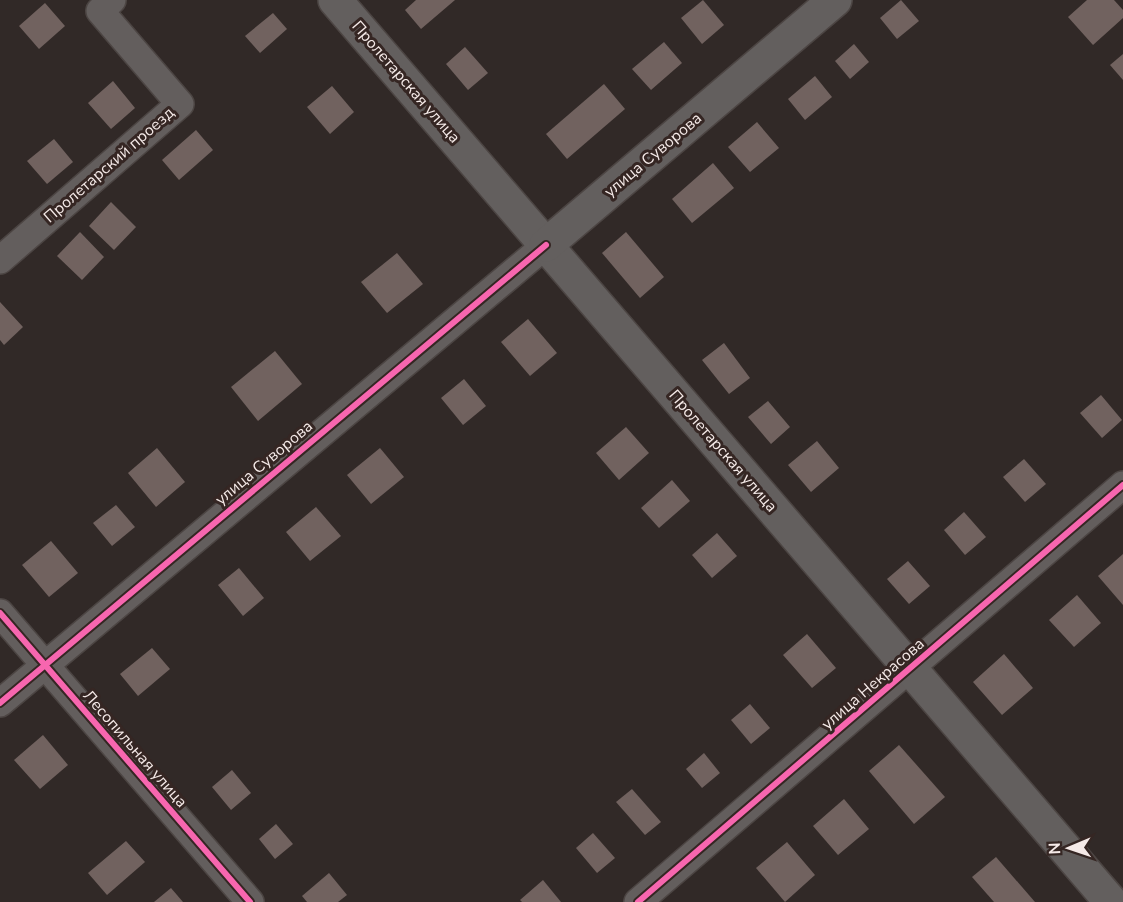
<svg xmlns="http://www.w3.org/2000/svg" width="1123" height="902" font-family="'Nunito Sans',sans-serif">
  <rect width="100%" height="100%" fill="#312927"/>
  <g fill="#71625f">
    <path d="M416,0H455L421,29L405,10Z"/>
    <path d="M703,0L724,25L702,44L681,18Z"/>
    <path d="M901,0L919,21L897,39L880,18Z"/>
    <path d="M1087,0H1114L1123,10V18L1093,45L1068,17Z"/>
    <path d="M45,3L65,26L39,49L19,26Z"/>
    <path d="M273,13L287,29L260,53L245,36Z"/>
    <path d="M664,42L682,63L651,90L632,69Z"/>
    <path d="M854,44L869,62L850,79L835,61Z"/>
    <path d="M465,47L488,73L468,90L446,64Z"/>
    <path d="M1123,54V80L1110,65Z"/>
    <path d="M815,76L832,97L805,120L788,99Z"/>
    <path d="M113,81L135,108L111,129L88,103Z"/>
    <path d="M604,84L625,109L567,159L546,134Z"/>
    <path d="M332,86L354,112L330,134L307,107Z"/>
    <path d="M757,122L779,148L750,172L728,147Z"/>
    <path d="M196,130L213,150L179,180L162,160Z"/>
    <path d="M54,139L73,162L47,184L27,161Z"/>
    <path d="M713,163L734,188L692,223L672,199Z"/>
    <path d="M111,202L136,227L114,250L89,226Z"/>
    <path d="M80,232L104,257L82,280L57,256Z"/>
    <path d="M626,232L664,277L640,298L602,253Z"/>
    <path d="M397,253L423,284L387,313L361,282Z"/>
    <path d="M0,302L23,327L4,345L0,340Z"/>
    <path d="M528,319L557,353L530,376L501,342Z"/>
    <path d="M724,343L750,378L729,394L702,360Z"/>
    <path d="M275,351L302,384L258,421L231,387Z"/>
    <path d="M464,379L486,406L463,425L441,398Z"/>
    <path d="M1101,395L1122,420L1102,438L1080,413Z"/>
    <path d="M768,401L790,427L771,444L748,417Z"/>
    <path d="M626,427L649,453L619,480L596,453Z"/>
    <path d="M817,441L839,468L811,492L788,465Z"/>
    <path d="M157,448L185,482L156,507L128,473Z"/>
    <path d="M380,448L404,477L371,504L347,475Z"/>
    <path d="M1024,459L1046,484L1025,502L1003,477Z"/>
    <path d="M672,480L690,501L659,528L641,508Z"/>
    <path d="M116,505L135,527L112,546L93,523Z"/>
    <path d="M316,507L341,536L310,561L286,532Z"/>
    <path d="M964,512L986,537L965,555L944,530Z"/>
    <path d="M717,533L737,556L712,578L692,555Z"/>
    <path d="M51,541L78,573L49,597L22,565Z"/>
    <path d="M1123,554V605L1098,576Z"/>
    <path d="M908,561L930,586L909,604L887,579Z"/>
    <path d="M239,568L264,598L243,616L218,585Z"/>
    <path d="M1077,595L1101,623L1074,647L1049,620Z"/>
    <path d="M807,634L836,668L812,688L783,655Z"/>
    <path d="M152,648L170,669L138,696L120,674Z"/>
    <path d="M1004,654L1033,688L1002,715L973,682Z"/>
    <path d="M750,704L770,728L751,744L731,720Z"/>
    <path d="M43,735L68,765L40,789L14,760Z"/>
    <path d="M899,745L945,797L914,824L869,771Z"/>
    <path d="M704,753L720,773L702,788L686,769Z"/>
    <path d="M232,770L251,793L231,810L212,787Z"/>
    <path d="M632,789L661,822L645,835L616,802Z"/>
    <path d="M844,799L869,829L838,855L813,826Z"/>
    <path d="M276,824L293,844L275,859L259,839Z"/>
    <path d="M593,833L615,858L597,873L576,848Z"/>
    <path d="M126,841L145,862L107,895L88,873Z"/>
    <path d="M787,842L815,875L785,902L756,868Z"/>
    <path d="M996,857L1035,902H994L972,877Z"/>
    <path d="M329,873L347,895L338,902H307L302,896Z"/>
    <path d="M543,880L561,902H522L520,900Z"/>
    <path d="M171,888L183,902H154Z"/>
  </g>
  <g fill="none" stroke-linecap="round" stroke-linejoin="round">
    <g stroke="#4c4543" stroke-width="30">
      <g id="minor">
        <path d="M0,260L180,104L100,11L112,0"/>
        <path d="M0,613L250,902"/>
        <path d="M0,703L546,245"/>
        <path d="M638,902L1123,485"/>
      </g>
    </g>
    <g stroke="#4c4543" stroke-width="36">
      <g id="major">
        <path d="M335,0L1111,902"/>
        <path d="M546,245L835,0"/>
      </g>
    </g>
    <use href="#minor" stroke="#635e5d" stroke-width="27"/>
    <use href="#major" stroke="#635f5e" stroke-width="33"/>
    <g stroke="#352623" stroke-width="10">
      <g id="cycleway">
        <path d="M0,613L250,902"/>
        <path d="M0,703L546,245"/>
        <path d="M638,902L1123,485"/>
      </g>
    </g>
    <use href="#cycleway" stroke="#f766af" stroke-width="6"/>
  </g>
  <g text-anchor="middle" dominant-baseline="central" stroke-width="6" stroke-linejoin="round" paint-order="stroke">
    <g font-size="16" fill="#f5eae8" stroke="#352623">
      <text transform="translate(406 82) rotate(49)">Пролетарская улица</text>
      <text transform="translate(653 155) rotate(-40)">улица Суворова</text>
      <text transform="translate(109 165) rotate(-41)">Пролетарский проезд</text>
      <text transform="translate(723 451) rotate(49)">Пролетарская улица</text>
      <text transform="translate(264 463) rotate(-40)">улица Суворова</text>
      <text transform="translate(873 684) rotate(-41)">улица Некрасова</text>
      <text transform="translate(135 749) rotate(49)">Лесопильная улица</text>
    </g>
  </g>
  <g transform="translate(1069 848) rotate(268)" stroke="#352623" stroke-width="4.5" paint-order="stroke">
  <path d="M0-4.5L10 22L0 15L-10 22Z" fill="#f5eae8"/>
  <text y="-9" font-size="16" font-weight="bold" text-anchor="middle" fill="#f5eae8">N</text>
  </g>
</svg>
